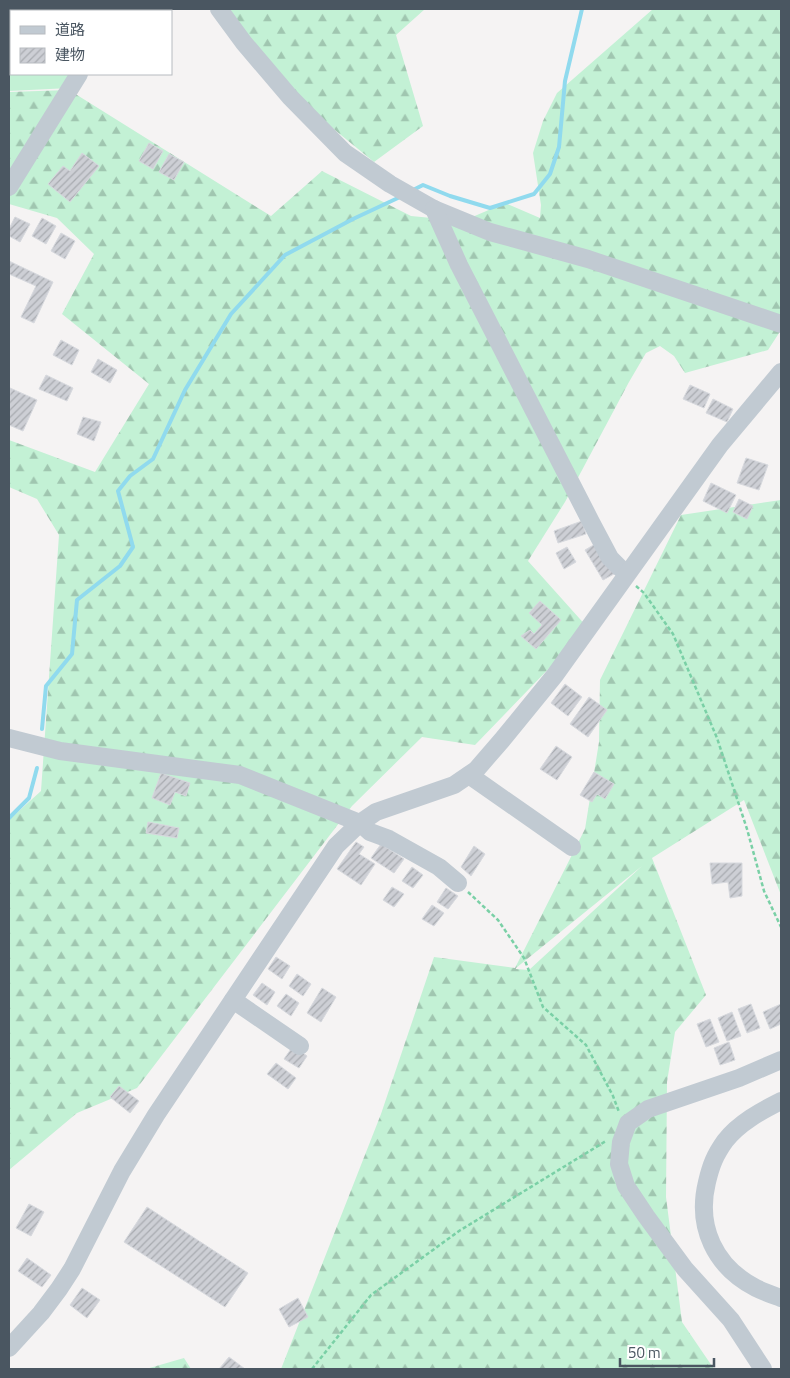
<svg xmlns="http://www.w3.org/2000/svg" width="790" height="1378" font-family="'Titillium Web','Noto Sans JP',sans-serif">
  <defs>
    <pattern id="forest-firs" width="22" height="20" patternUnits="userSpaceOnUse" patternTransform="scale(1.25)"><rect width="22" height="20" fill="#c3f1d5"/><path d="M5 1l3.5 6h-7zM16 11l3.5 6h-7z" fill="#a0c6b0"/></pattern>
    <pattern id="building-hatch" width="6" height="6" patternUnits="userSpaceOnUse" patternTransform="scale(1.25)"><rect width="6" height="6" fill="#cdcfd5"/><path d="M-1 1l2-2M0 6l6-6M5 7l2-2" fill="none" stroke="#a8abb0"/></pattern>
  </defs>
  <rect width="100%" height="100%" fill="#f5f3f3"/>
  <g fill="url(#forest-firs)" fill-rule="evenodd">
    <path d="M225,9H425L396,35L423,126L374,162L281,86Z"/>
    <path d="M653,9H781V330L768,350L685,373L674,356L660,346L646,353L629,382L565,502L528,561L588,628L475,745L422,737L352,806L137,1088L77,1113L9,1170V820L41,791L59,535L37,499L9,487V440L95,472L149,384L62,314L94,254L57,218L9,204V92L69,90L271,216L322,171L411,216L463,221L505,203L540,218L541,205L533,153L543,121L557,93Z"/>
    <path d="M781,500V895L744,800L652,858L706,995L675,1032L667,1082L666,1197L682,1322L714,1369H281L381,1114L434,957L515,968L585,829L599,742L600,680L681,515ZM642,866L529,970L516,969V968Z"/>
    <path d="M184,1358L191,1369H146Z"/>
  </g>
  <path fill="#c3f1d5" d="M9,9H112L111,11H11V74H80L70,88L9,91Z"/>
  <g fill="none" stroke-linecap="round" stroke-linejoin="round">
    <g stroke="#90daee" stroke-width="4">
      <path d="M413,190L423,185L450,196L490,208L534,194L550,174L559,147L565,81L582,9"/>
      <path d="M42,729L46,686L72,654L77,600L120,566L133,547L118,491L130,476L153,459L185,390L231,314L285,255L353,219L400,197"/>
      <path d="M9,818L29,798L37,768"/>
    </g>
  </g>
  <g fill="url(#building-hatch)" stroke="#d7d9de">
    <path d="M149,143L163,151L153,169L139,161Z"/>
    <path d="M82,153L99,166L70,202L48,184L63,166L70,171Z"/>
    <path d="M169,154L184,162L174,180L159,172Z"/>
    <path d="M15,217L30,224L20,242L9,236V229Z"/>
    <path d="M42,218L56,226L46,244L32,236Z"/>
    <path d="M61,233L75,241L65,259L51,251Z"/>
    <path d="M9,261L53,282L34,323L21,317L36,286L9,274Z"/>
    <path d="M61,340L79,350L72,365L53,355Z"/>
    <path d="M98,359L117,370L110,383L91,372Z"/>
    <path d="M46,375L73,388L67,401L39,389Z"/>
    <path d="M690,385L710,394L704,408L683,399Z"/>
    <path d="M10,388L37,400L23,431L9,425Z"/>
    <path d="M713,399L733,409L727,422L706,413Z"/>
    <path d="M83,417L101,422L94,441L77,434Z"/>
    <path d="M746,458L768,465L759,490L737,483Z"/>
    <path d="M711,483L736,495L727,513L703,501Z"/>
    <path d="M739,499L753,506L747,519L733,512Z"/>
    <path d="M582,521L586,534L558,543L554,531Z"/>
    <path d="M597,543L614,574L603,580L585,550Z"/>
    <path d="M567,547L576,562L564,569L556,553Z"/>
    <path d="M540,601L561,620L536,649L521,636L530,630L534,634L542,625L529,613Z"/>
    <path d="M565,684L582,697L568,716L551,703Z"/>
    <path d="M589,697L607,710L588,737L570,724Z"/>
    <path d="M556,746L572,757L557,780L540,769Z"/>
    <path d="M594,772L614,784L605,799L597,794L592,802L580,795Z"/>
    <path d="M161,773L190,783L186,796L175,792L170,805L152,798Z"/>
    <path d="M148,822L179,828L177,838L146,833Z"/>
    <path d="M356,842L364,847L359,854L375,864L361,885L337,869Z"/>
    <path d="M381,844L404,859L394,873L371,858Z"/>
    <path d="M474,846L485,854L471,876L461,867Z"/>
    <path d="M710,863H742V896L730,898L728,882L712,884Z"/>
    <path d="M412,867L423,875L413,888L402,881Z"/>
    <path d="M392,887L404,894L394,907L383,900Z"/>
    <path d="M446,888L458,896L448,909L437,902Z"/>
    <path d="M432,905L444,913L434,926L422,919Z"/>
    <path d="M276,957L290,966L282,979L268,969Z"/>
    <path d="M297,974L311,984L303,996L289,986Z"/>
    <path d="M262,983L275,992L267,1005L253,995Z"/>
    <path d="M322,988L336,997L321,1022L307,1013Z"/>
    <path d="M286,994L299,1003L291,1016L277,1006Z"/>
    <path d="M751,1004L760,1028L747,1033L738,1009Z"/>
    <path d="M781,1004V1024L770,1029L763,1012Z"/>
    <path d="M732,1012L741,1036L727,1041L718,1018Z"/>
    <path d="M710,1019L719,1042L706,1047L697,1024Z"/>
    <path d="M729,1042L735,1060L720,1065L714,1048Z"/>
    <path d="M293,1046L307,1056L299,1068L284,1059Z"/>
    <path d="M276,1063L296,1078L288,1089L267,1074Z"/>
    <path d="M119,1086L139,1101L130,1113L110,1097Z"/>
    <path d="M29,1204L44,1212L31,1236L16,1228Z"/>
    <path d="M147,1207L248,1273L225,1307L124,1242Z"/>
    <path d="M27,1258L51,1275L42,1287L18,1271Z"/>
    <path d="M82,1288L100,1300L87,1318L70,1305Z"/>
    <path d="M298,1298L308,1317L289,1327L279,1309Z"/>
    <path d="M229,1357L245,1369H219Z"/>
  </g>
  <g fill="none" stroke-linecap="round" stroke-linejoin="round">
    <g stroke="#7ad0a6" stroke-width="2.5" stroke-dasharray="4 2.5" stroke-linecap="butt">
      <path d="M636,586L644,593L673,634L717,738L747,829L764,891L781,927"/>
      <path d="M468,892L498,920L524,958L543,1007L586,1045L613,1096L619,1112"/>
      <path d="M312,1369L371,1295L459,1231L606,1141"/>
    </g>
    <g stroke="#c1cad2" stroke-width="18">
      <path d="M219,9L244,43L290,97L345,153L390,184L434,209L490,232L588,259L781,324"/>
      <path d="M112,11L113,9"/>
      <path d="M9,187L79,74"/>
      <path d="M434,209L459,265L591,522L610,558L620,568"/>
      <path d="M9,738L60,751L240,775L360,823L370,832L389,839L439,867L458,883"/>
      <path d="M469,775L572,847"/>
      <path d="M233,1000L300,1046"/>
      <path d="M781,1101C761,1111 739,1123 725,1141C715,1155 711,1165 707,1182C696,1227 715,1267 756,1288C764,1292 773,1295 781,1298"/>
      <path d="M9,1348L41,1313L59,1289L72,1269L122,1171L156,1115L336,846L360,823L376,812L454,785L476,770L502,740L555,675L720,445L781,372"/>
      <path d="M763,1369L731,1320L685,1269L646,1216L626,1186L619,1164L621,1142L628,1123L648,1109L739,1078L781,1060"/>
    </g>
  </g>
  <rect width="790" height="1378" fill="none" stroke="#4a5661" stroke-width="20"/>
  <rect x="10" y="10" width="162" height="65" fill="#ffffff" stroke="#b7bbc0"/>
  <rect x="20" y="26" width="25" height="8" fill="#c1cad2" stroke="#b7bbc0"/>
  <text x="55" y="35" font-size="15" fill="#4a5661">道路</text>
  <rect x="20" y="48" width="25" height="15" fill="url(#building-hatch)" stroke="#b7bbc0"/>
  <text x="55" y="60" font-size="15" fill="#4a5661">建物</text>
  <path d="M620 1358v8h94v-8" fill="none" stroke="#4a5661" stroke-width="2.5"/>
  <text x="628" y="1358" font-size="15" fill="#4a5661" stroke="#ffffff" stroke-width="4" paint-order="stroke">50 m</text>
</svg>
